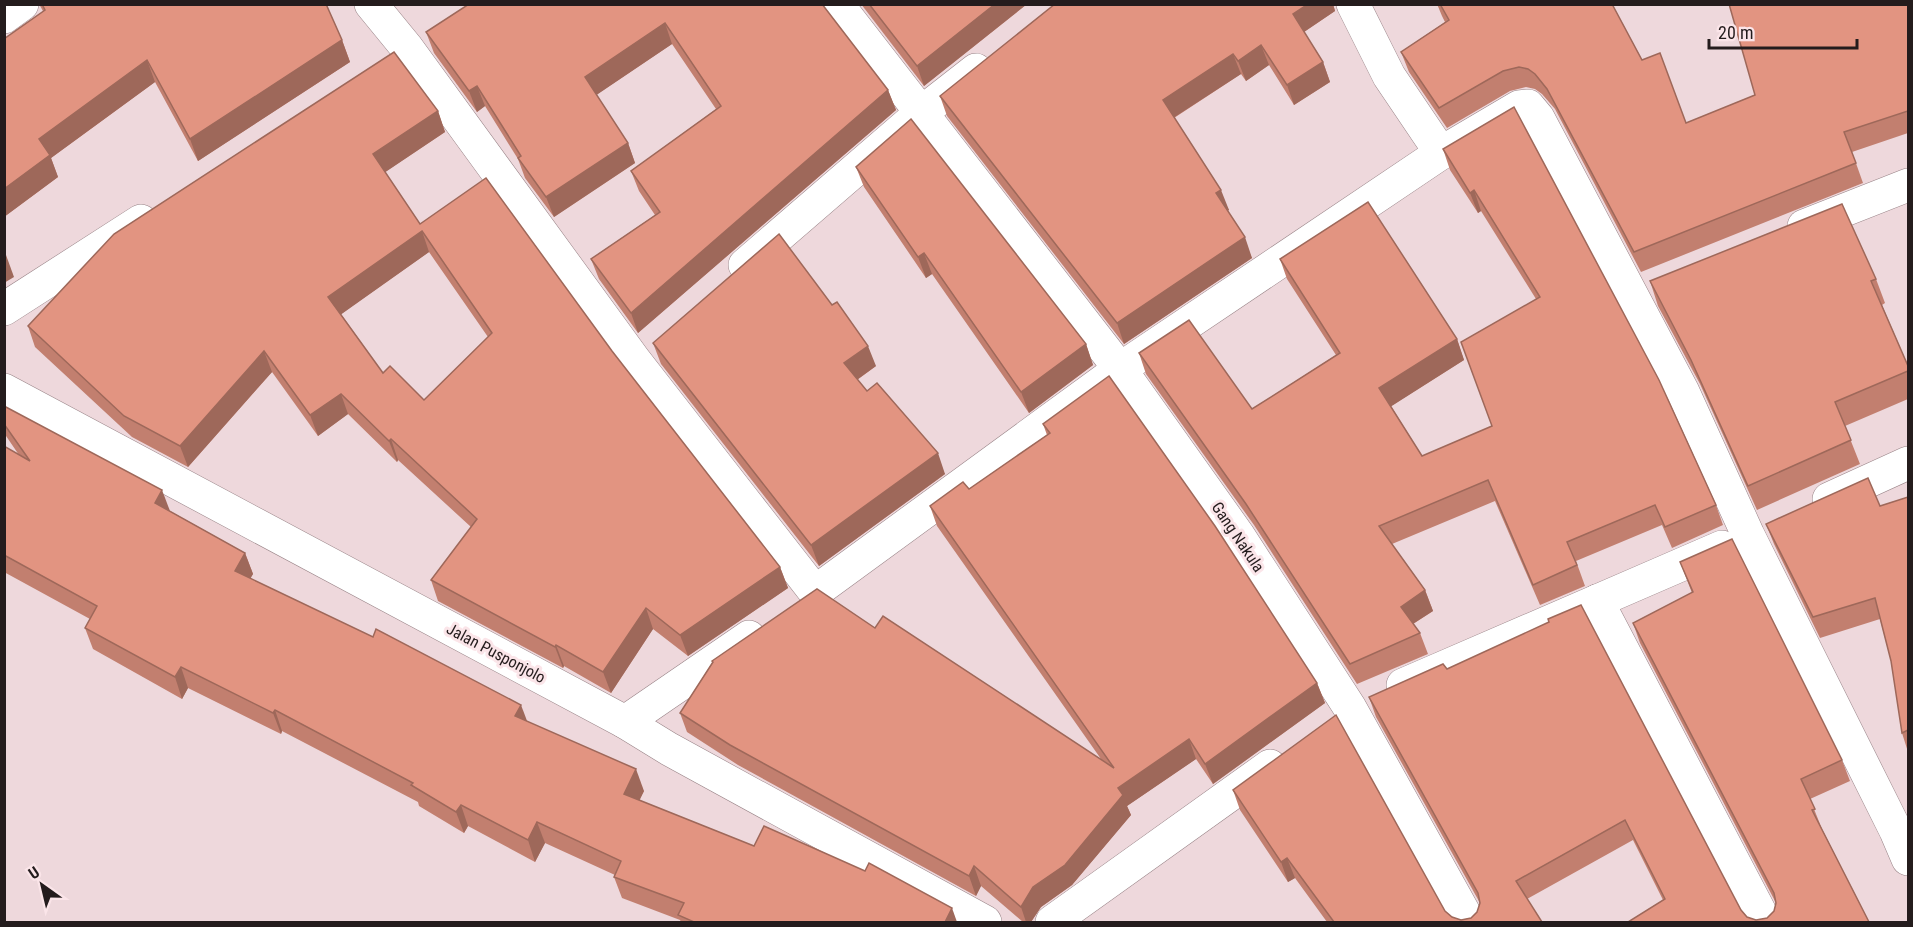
<svg xmlns="http://www.w3.org/2000/svg" width="1913" height="927" font-family="'Roboto Condensed',sans-serif">
  <rect width="100%" height="100%" fill="#eed8dc"/>
  <g fill="none" stroke-linecap="round" stroke-linejoin="round">
    <g stroke="#988387" stroke-width="34">
      <g id="minor">
        <path d="M371,4L407,48L635,361L815,592L1120,369L1441,153L1519,107L1528,106L1538,118L1683,392L1748,535L1896,831L1908,859"/>
        <path d="M837,4L1120,369L1238,535L1350,708L1469,922"/>
        <path d="M1353,4L1389,76L1441,153"/>
        <path d="M4,17L22,4"/>
        <path d="M1804,226L1908,185"/>
        <path d="M745,265L921,113L976,70"/>
        <path d="M4,309L141,221"/>
        <path d="M4,390L625,722L669,749L985,922"/>
        <path d="M1829,499L1908,463"/>
        <path d="M1597,601L1765,922"/>
        <path d="M1403,685L1722,547"/>
        <path d="M625,722L749,637"/>
        <path d="M1052,922L1270,766"/>
      </g>
    </g>
    <use href="#minor" stroke="#fff" stroke-width="33"/>
  </g>
  <g fill="#c27f6f" fill-rule="evenodd">
    <path d="M39,4H326L342,40L350,62L198,161L155,82L51,158L58,177L4,217L43,11Z"/>
    <path d="M822,4L888,90L896,110L638,333L599,279L591,259L655,215L639,191L631,171L716,109L672,44L596,95L628,143L635,163L554,217L525,178L518,159L485,106L477,112L434,53L426,32Z"/>
    <path d="M861,4H1027L924,86Z"/>
    <path d="M1055,4H1333L1335,11L1304,32L1323,62L1330,82L1294,105L1269,65L1246,81L1241,74L1174,118L1229,210L1227,211L1252,258L1124,344L947,116L940,96Z"/>
    <path d="M1437,4H1612L1642,60L1686,123L1755,95L1908,4V133L1852,152L1863,183L1641,272L1555,109L1542,94L1535,89L1526,87L1510,91L1447,128L1409,72L1401,52L1445,22L1442,16Z"/>
    <path d="M438,111L445,132L385,172L420,224L612,351L780,567L788,588L688,656L653,629L611,693L564,666L563,668L438,601L431,580L471,527L398,460L397,462L348,414L318,436L272,372L188,467L132,437L35,347L28,326ZM429,252L488,337L424,400L383,373L341,314Z"/>
    <path d="M1443,149L1716,505L1723,525L1672,548L1662,525L1576,561L1585,586L1540,605L1495,501L1392,544L1425,590L1433,611L1413,624L1420,633L1428,654L1357,684L1254,525L1146,374L1139,353L1252,409L1336,355L1287,279L1280,259L1457,339L1464,360L1391,406L1422,456L1492,426L1536,299L1481,211L1478,213L1450,170Z"/>
    <path d="M856,167L1086,344L1093,365L1029,413L932,274L926,278L864,187Z"/>
    <path d="M1876,279L1885,303L1882,305L1908,366V399L1845,426L1860,464L1757,510L1700,384L1658,306L1650,281Z"/>
    <path d="M653,343L876,366L857,380L867,391L945,474L819,566L661,364Z"/>
    <path d="M4,406L170,511L245,553L253,574L250,578L527,721L644,791L639,800L754,846L957,922H681L680,920L622,898L614,877L615,875L545,843L535,862L468,826L464,833L419,806L418,802L282,731L281,734L188,688L182,699L93,649L85,628L90,619L4,572V446L19,455L4,433Z"/>
    <path d="M1043,424L1317,683L1325,703L1213,784L1196,759L1127,806L1131,815L1072,885L1041,907L1031,922H1023L981,886L976,896L738,765L687,732L680,713L712,663V661L875,628L1101,759L937,526L930,506L969,489L1047,435Z"/>
    <path d="M1908,497V752L1902,733L1891,661L1880,619L1820,638L1774,544L1766,524L1880,506Z"/>
    <path d="M1680,562L1842,760L1850,781L1810,799L1822,829L1869,922H1628L1663,900L1633,840L1527,899L1542,922H1327L1295,878L1288,882L1240,810L1233,790L1445,911L1452,917L1461,920L1471,918L1477,912L1480,903L1376,717L1369,697L1447,669L1741,910L1747,917L1756,920L1767,918L1774,911L1776,903L1640,643L1633,623L1692,593Z"/>
  </g>
  <g fill="#9e685a">
    <path d="M995,4H1027L924,86L917,66Z"/>
    <path d="M1308,4H1333L1335,11L1301,34L1293,14Z"/>
    <path d="M665,23L672,44L592,98L585,77Z"/>
    <path d="M342,40L350,62L198,161L190,139Z"/>
    <path d="M1261,45L1269,65L1246,81L1238,61Z"/>
    <path d="M1233,54L1241,74L1170,120L1163,100Z"/>
    <path d="M147,60L155,82L51,158L58,177L4,217V189L39,139Z"/>
    <path d="M1323,62L1330,82L1294,105L1287,85Z"/>
    <path d="M477,86L485,106L477,112L469,91Z"/>
    <path d="M888,90L896,110L638,333L631,313Z"/>
    <path d="M438,111L445,132L381,175L373,154Z"/>
    <path d="M628,143L635,163L554,217L546,197Z"/>
    <path d="M1221,190L1229,210L1223,213L1216,193Z"/>
    <path d="M1474,190L1481,211L1478,213L1470,193Z"/>
    <path d="M422,231L429,252L336,318L328,297Z"/>
    <path d="M1245,237L1252,258L1124,344L1117,323Z"/>
    <path d="M924,253L932,274L926,278L918,257Z"/>
    <path d="M6,255L14,277L4,283V256Z"/>
    <path d="M1457,339L1464,360L1387,409L1379,388Z"/>
    <path d="M1086,344L1093,365L1029,413L1021,392Z"/>
    <path d="M868,346L876,366L851,384L844,363Z"/>
    <path d="M264,351L272,372L188,467L180,446Z"/>
    <path d="M341,394L348,414L318,436L310,415Z"/>
    <path d="M391,439L398,460L397,462L389,441Z"/>
    <path d="M938,453L945,474L819,566L811,545Z"/>
    <path d="M162,490L170,511L155,503Z"/>
    <path d="M245,553L253,574L243,592L235,571Z"/>
    <path d="M780,567L788,588L688,656L680,635Z"/>
    <path d="M1425,590L1433,611L1408,627L1401,607Z"/>
    <path d="M646,608L653,629L611,693L603,672Z"/>
    <path d="M556,645L564,666L563,668L555,647Z"/>
    <path d="M181,667L188,688L182,699L175,677Z"/>
    <path d="M1317,683L1325,703L1213,784L1205,764Z"/>
    <path d="M521,705L529,726L515,716Z"/>
    <path d="M275,710L282,731L281,734L273,713Z"/>
    <path d="M1189,739L1196,759L1127,806L1131,815L1072,885L1041,907L1031,922H1026L1021,907L1033,887L1118,788Z"/>
    <path d="M636,769L644,791L632,816L624,794Z"/>
    <path d="M461,805L468,826L464,833L456,812Z"/>
    <path d="M537,822L545,843L535,862L528,840Z"/>
    <path d="M1287,858L1295,878L1288,882L1281,862Z"/>
    <path d="M974,866L981,886L976,896L969,876Z"/>
    <path d="M952,908L957,922H945Z"/>
  </g>
  <g fill="#e29481" stroke="#9e685a" stroke-width="1.5" fill-rule="evenodd">
    <path d="M42,4H326L342,40L190,139L147,60L39,139L50,155L4,189V39L45,10Z"/>
    <path d="M469,4H822L888,90L631,313L591,259L660,212L631,171L721,106L665,23L585,77L628,143L546,197L518,158L521,156L477,86L469,91L426,32Z"/>
    <path d="M869,4H995L917,66Z"/>
    <path d="M1055,4H1308L1293,14L1323,62L1287,85L1261,45L1238,61L1233,54L1163,100L1221,190L1216,193L1245,237L1117,323L940,96Z"/>
    <path d="M1440,4H1612L1642,60L1660,53L1686,123L1755,95L1729,4H1908V111L1844,132L1856,163L1634,252L1547,89L1535,74L1528,69L1519,67L1503,71L1439,108L1401,52L1449,20Z"/>
    <path d="M394,52L438,111L373,154L420,224L486,178L612,351L780,567L680,635L646,608L603,672L556,645L555,647L431,580L477,519L391,439L389,441L341,394L310,415L264,351L180,446L124,416L28,326L114,234ZM422,231L492,333L424,400L390,366L383,373L328,297Z"/>
    <path d="M1514,107L1659,380L1716,505L1665,527L1655,505L1567,542L1577,565L1533,585L1488,480L1379,526L1425,590L1401,607L1420,633L1350,664L1246,504L1139,353L1189,320L1252,409L1340,353L1280,259L1368,202L1457,339L1379,388L1422,456L1492,426L1461,342L1540,297L1474,190L1470,193L1443,149Z"/>
    <path d="M911,119L1086,344L1021,392L924,253L918,257L856,167Z"/>
    <path d="M1842,204L1876,279L1871,281L1908,366V371L1835,402L1851,440L1748,486L1691,360L1650,281Z"/>
    <path d="M779,234L832,305L837,302L868,346L844,363L867,391L877,383L938,453L811,545L653,343Z"/>
    <path d="M1109,376L1215,526L1317,683L1205,764L1189,739L1118,788L1123,795L1065,865L1033,887L1021,907L974,866L969,876L730,745L680,713L713,662L712,661L817,589L875,628L883,616L1114,768L930,506L963,482L969,489L1050,433L1043,424Z"/>
    <path d="M4,406L162,490L155,503L245,553L235,571L373,637L376,629L521,705L515,716L636,769L624,794L754,846L764,826L865,871L869,863L952,908L945,922H694L678,915L684,903L614,877L621,861L537,822L528,840L461,805L456,812L411,785L413,783L275,710L273,713L181,667L175,677L85,628L97,606L4,555V446L30,461L4,424Z"/>
    <path d="M1868,478L1880,506L1908,497V730L1902,733L1891,661L1875,598L1813,617L1766,524Z"/>
    <path d="M1732,539L1842,760L1801,779L1815,809L1812,810L1869,922H1628L1665,899L1625,820L1516,881L1542,922H1334L1287,858L1281,862L1233,790L1336,715L1445,911L1452,917L1461,920L1471,918L1477,912L1480,903L1478,893L1369,697L1443,664L1447,669L1549,622L1548,619L1581,605L1741,910L1747,917L1756,920L1767,918L1774,911L1776,903L1774,893L1633,623L1693,592L1680,562Z"/>
  </g>
  <g text-anchor="middle" dominant-baseline="central" stroke-width="6" stroke-linejoin="round" paint-order="stroke">
    <g font-size="16" fill="#241c1d" stroke="#fbe5e9">
      <text transform="translate(1238 537) rotate(56)">Gang Nakula</text>
      <text transform="translate(496 653) rotate(28)">Jalan Pusponjolo</text>
    </g>
  </g>
  <rect width="1913" height="927" fill="none" stroke="#241c1d" stroke-width="12"/>
  <g transform="translate(42 885) rotate(326)" stroke="#fbe5e9" stroke-width="4.5" paint-order="stroke">
  <path d="M0-4.5L10 22L0 15L-10 22Z" fill="#241c1d"/>
  <text y="-9" font-size="16" font-weight="bold" text-anchor="middle" fill="#241c1d">U</text>
  </g>
  <path d="M1709 39v9h148v-9" fill="none" stroke="#241c1d" stroke-width="3"/>
  <text x="1718" y="39" font-size="18" fill="#241c1d" stroke="#fbe5e9" stroke-width="4.5" paint-order="stroke">20 m</text>
</svg>
